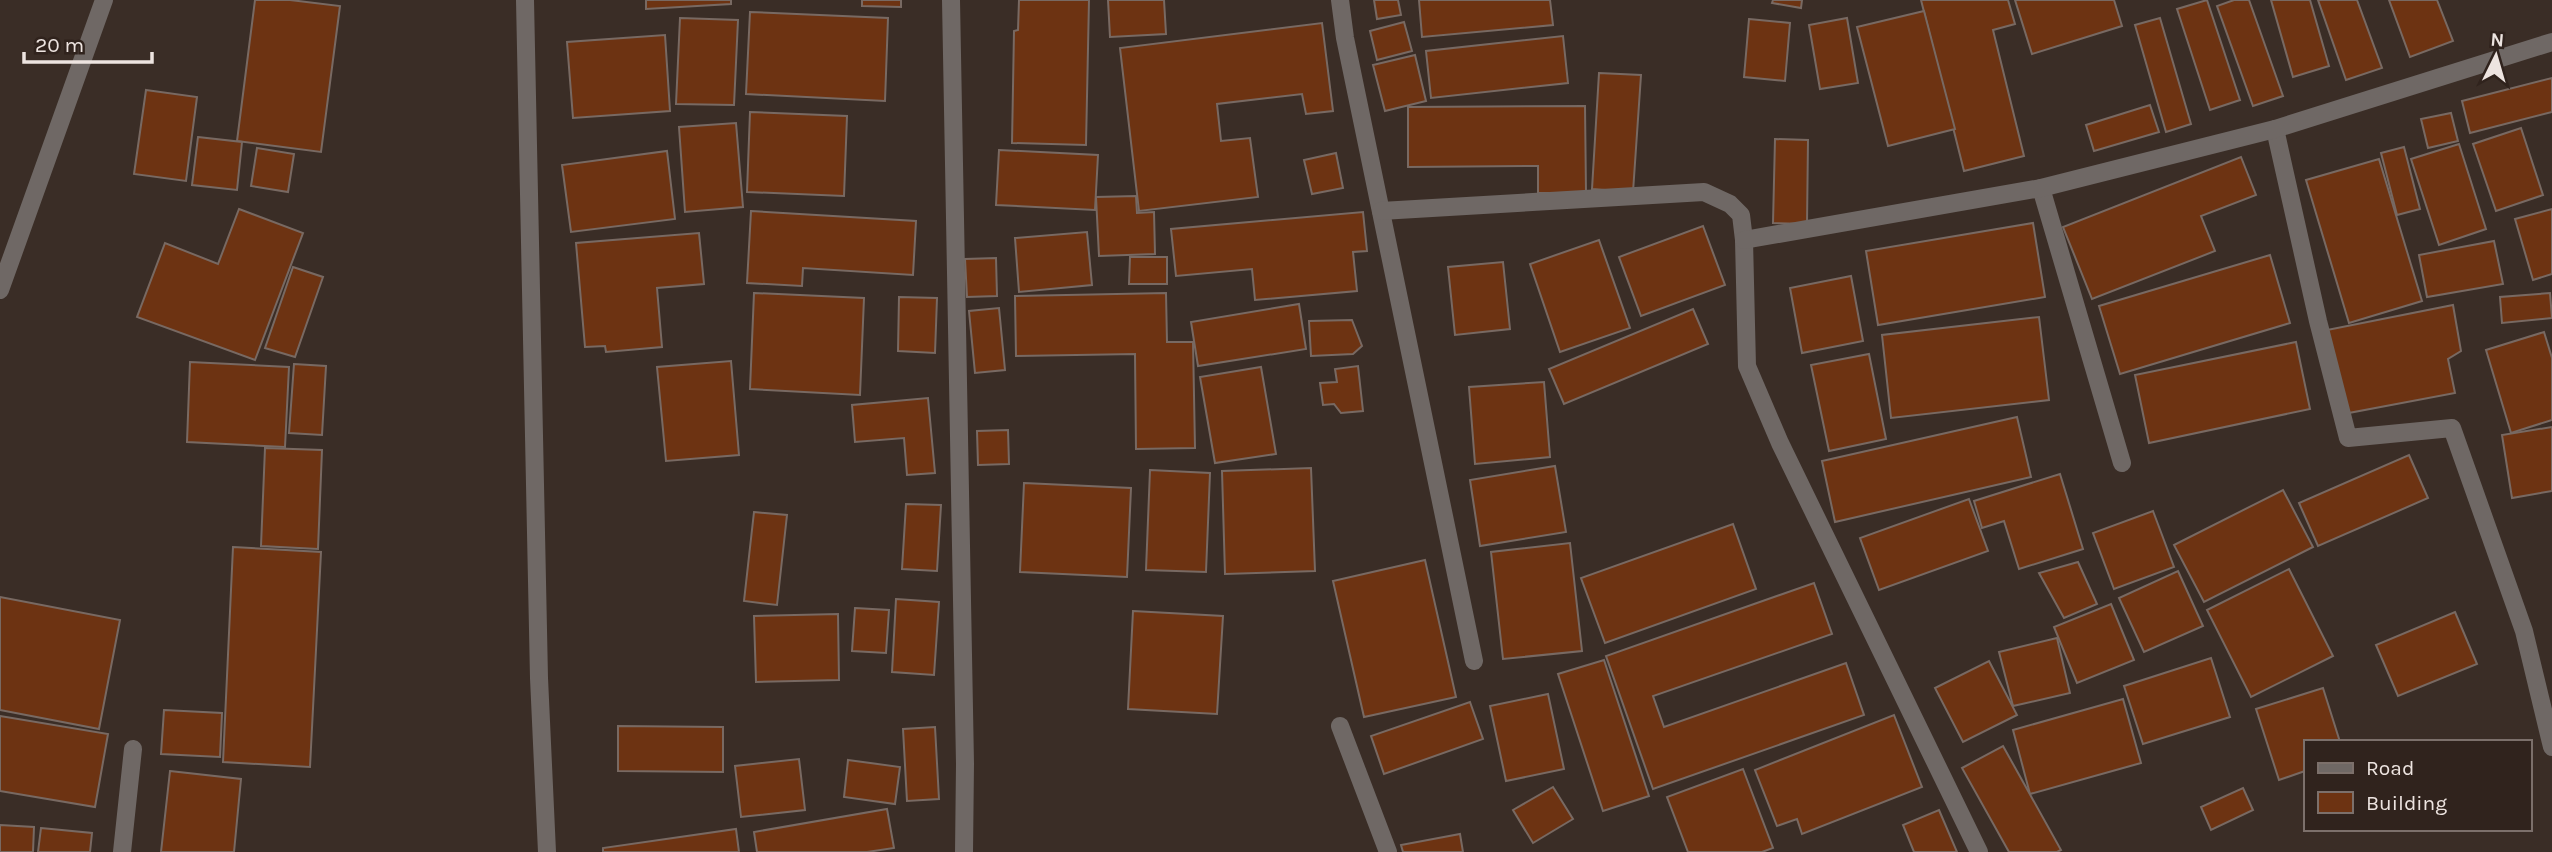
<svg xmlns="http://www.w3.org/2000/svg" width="2552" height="852" font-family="Karla,sans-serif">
  <rect width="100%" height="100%" fill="#3a2d26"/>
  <g fill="#6d3312" stroke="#786962" stroke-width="2">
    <path d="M255,0H290L340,6L321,152L237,141Z"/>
    <path d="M646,0H731V4L646,9Z"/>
    <path d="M862,0H901V7L862,6Z"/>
    <path d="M1019,0H1089L1086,145L1012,143L1014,31L1018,30Z"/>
    <path d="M1108,0H1164L1166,34L1110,37Z"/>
    <path d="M1374,0H1398L1401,15L1377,19Z"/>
    <path d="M1419,0H1550L1553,25L1422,37Z"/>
    <path d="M1773,0H1802L1801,8L1772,3Z"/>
    <path d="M1921,0H2008L2015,24L1993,30L2024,156L1964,171Z"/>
    <path d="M2015,0H2114L2122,26L2032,54Z"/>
    <path d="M2207,0L2240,100L2210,110L2177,9Z"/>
    <path d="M2234,0H2249L2283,96L2253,106L2217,6Z"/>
    <path d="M2271,0H2310L2329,66L2293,77Z"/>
    <path d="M2318,0H2357L2382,68L2346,80Z"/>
    <path d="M2389,0H2437L2453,41L2410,57Z"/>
    <path d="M1924,11L1955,129L1888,146L1857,27Z"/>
    <path d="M750,12L888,18L885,101L746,94Z"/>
    <path d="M680,18L738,20L734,105L676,104Z"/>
    <path d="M1847,18L1858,83L1820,89L1809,25Z"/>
    <path d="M2160,18L2191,124L2166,132L2135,25Z"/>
    <path d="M1749,19L1790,23L1785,81L1744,77Z"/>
    <path d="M1404,22L1412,51L1377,60L1370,31Z"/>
    <path d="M1322,23L1333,111L1306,114L1302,94L1217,104L1221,141L1250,138L1258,197L1139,211L1120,48Z"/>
    <path d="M665,35L670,111L573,118L567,42Z"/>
    <path d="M1563,36L1568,83L1431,98L1426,51Z"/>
    <path d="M1415,55L1426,101L1385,111L1373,65Z"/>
    <path d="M1599,73L1641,75L1633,192L1592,189Z"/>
    <path d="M2552,78V112L2470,133L2462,101Z"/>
    <path d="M146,90L197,97L186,181L134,174Z"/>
    <path d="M2150,105L2159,132L2094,151L2086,125Z"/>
    <path d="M1585,106L1586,193H1538V166L1408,167V107Z"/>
    <path d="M750,112L847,116L844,196L747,192Z"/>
    <path d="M2451,113L2458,141L2428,148L2421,119Z"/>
    <path d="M736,123L743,207L685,212L679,127Z"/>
    <path d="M2521,128L2543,195L2496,211L2473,144Z"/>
    <path d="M198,137L242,142L237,190L192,185Z"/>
    <path d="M1775,139L1808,140L1807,224L1773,223Z"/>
    <path d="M2459,144L2486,229L2439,245L2411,159Z"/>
    <path d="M2404,147L2420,209L2397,215L2381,153Z"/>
    <path d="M257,148L294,154L288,192L251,186Z"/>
    <path d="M999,150L1098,155L1095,210L996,205Z"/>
    <path d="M667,151L675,219L571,232L562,165Z"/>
    <path d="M1336,153L1343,188L1312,194L1304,160Z"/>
    <path d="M2241,157L2256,195L2201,216L2215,251L2092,299L2063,227Z"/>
    <path d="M2379,159L2422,301L2349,323L2306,180Z"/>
    <path d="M1136,196L1137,213L1154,212L1155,254L1099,256L1096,197Z"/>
    <path d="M239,209L303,233L255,360L137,317L165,243L218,264Z"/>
    <path d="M2552,209V274L2533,280L2515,219Z"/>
    <path d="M751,211L916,221L913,275L803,268L802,286L747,283Z"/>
    <path d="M1363,212L1367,251L1353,252L1357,291L1255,300L1252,269L1176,276L1171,229Z"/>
    <path d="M2033,223L2045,297L1878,325L1866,251Z"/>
    <path d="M1703,226L1725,285L1641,316L1619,257Z"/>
    <path d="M1087,232L1092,285L1019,292L1015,238Z"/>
    <path d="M699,233L704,284L657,288L662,347L606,352L605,346L585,347L576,243Z"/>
    <path d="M1599,240L1630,328L1560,352L1530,264Z"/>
    <path d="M2494,241L2503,284L2427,297L2419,255Z"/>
    <path d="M2270,255L2290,323L2120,374L2099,306Z"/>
    <path d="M1130,257H1167V284H1129Z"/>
    <path d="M996,258L997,296L967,297L965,259Z"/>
    <path d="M1503,262L1510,329L1455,335L1448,267Z"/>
    <path d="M293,267L323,277L295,357L265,348Z"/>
    <path d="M1851,276L1863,341L1802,353L1790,288Z"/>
    <path d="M754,293L864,298L860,395L750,389Z"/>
    <path d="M1166,293L1167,342H1193L1195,448L1136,449L1135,354L1016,356L1015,296Z"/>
    <path d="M2550,293L2552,318L2502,323L2500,297Z"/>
    <path d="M899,297L937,298L935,353L898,351Z"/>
    <path d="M1299,304L1306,349L1198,366L1191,322Z"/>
    <path d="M2453,305L2461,351L2448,359L2455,393L2338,415L2322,331Z"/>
    <path d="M999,308L1005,370L975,373L969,311Z"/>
    <path d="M1693,309L1708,344L1564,404L1549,369Z"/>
    <path d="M2039,317L2049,400L1891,418L1882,335Z"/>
    <path d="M1352,320L1362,346L1353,354L1311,356L1309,321Z"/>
    <path d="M2544,332L2552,358V420L2511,433L2486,350Z"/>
    <path d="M2296,342L2310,409L2149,443L2135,375Z"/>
    <path d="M1869,354L1886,439L1829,451L1811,365Z"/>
    <path d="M731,361L739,455L666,461L657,367Z"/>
    <path d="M190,362L289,367L285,447L187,442Z"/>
    <path d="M294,364L326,366L322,435L289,433Z"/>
    <path d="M1358,366L1363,411L1341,413L1334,404L1323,405L1320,383L1337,382L1335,369Z"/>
    <path d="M1261,367L1276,454L1215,463L1200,377Z"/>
    <path d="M1544,382L1550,457L1475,464L1469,387Z"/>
    <path d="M928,398L935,473L907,475L904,438L855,442L852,405Z"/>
    <path d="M2017,417L2031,477L1835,522L1822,461Z"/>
    <path d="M2552,427V491L2512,498L2502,435Z"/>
    <path d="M1008,430L1009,464L978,465L977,431Z"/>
    <path d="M265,448L322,450L318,549L261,546Z"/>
    <path d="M2409,455L2428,498L2318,546L2299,503Z"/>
    <path d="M1555,466L1566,532L1480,546L1470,480Z"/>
    <path d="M1311,468L1315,571L1225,574L1222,471Z"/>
    <path d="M1150,470L1210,473L1206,572L1146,570Z"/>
    <path d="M2060,474L2083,549L2019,569L2004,521L1982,528L1974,501Z"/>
    <path d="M1024,483L1131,488L1127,577L1020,572Z"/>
    <path d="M2283,490L2313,547L2204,602L2174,545Z"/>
    <path d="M1969,499L1988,551L1879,590L1860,538Z"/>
    <path d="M906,504L941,505L937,571L902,569Z"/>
    <path d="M2153,511L2174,567L2114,589L2093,533Z"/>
    <path d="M754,512L787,515L777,605L744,601Z"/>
    <path d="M1733,524L1756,589L1605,643L1581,578Z"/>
    <path d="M1570,543L1582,651L1503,659L1491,552Z"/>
    <path d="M233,547L321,552L310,767L223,762Z"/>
    <path d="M1425,560L1456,697L1364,717L1333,581Z"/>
    <path d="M2078,562L2097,604L2064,618L2039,573Z"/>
    <path d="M2289,569L2333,656L2251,697L2207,610Z"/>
    <path d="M2178,571L2203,626L2144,652L2119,598Z"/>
    <path d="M1814,583L1832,634L1653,696L1664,727L1846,663L1864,715L1653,789L1606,656Z"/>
    <path d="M0,597L120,620L99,729L0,710Z"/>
    <path d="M896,599L939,602L934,675L892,672Z"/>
    <path d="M2111,604L2134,660L2077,683L2054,627Z"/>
    <path d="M855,608L889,610L886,653L852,651Z"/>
    <path d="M1133,611L1223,616L1217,714L1128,709Z"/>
    <path d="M2455,612L2477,664L2398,696L2376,645Z"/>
    <path d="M838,614L839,680L756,682L754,616Z"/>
    <path d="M2057,638L2070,693L2013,706L1999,652Z"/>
    <path d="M2211,658L2230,717L2143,744L2124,686Z"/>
    <path d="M1604,660L1649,796L1603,811L1558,674Z"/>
    <path d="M1989,661L2017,715L1963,742L1935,688Z"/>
    <path d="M2323,688L2340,742H2305V771L2279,780L2256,709Z"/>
    <path d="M1548,694L1564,769L1506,781L1490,706Z"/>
    <path d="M2123,699L2141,763L2030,794L2013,730Z"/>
    <path d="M1470,702L1483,739L1384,774L1371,736Z"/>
    <path d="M164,710L222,713L220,757L161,754Z"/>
    <path d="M1894,715L1922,787L1802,834L1797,819L1777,826L1755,770Z"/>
    <path d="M0,716L108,734L95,807L0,791Z"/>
    <path d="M618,726L723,727V772L618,771Z"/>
    <path d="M935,727L939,799L907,801L903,729Z"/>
    <path d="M2003,746L2061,850L2057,852H2009L1962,768Z"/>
    <path d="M799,759L805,810L741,817L735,766Z"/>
    <path d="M848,760L900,767L895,804L844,797Z"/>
    <path d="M1743,769L1773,848L1762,852H1688L1667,797Z"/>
    <path d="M170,771L241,779L234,852H161Z"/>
    <path d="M1553,787L1573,819L1533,843L1513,810Z"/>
    <path d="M2243,788L2253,810L2211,830L2201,807Z"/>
    <path d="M887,809L894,848L867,852H757L754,832Z"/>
    <path d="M1939,810L1957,852H1914L1903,825Z"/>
    <path d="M0,825L34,827L33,852H0Z"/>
    <path d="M41,828L92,833L90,852H38Z"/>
    <path d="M736,829L739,852H603V848Z"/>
    <path d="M1460,834L1463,852H1403L1401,845Z"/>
  </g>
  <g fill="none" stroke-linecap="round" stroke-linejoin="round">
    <g stroke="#6f6865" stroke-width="18">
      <path d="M525,0L539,678L547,852"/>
      <path d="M951,0L965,764L964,852"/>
      <path d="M1340,0L1345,38L1474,661"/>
      <path d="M2275,129L2318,321L2348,438L2452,428L2524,631L2552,747"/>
      <path d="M2041,188L2122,463"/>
      <path d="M1381,211L1704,192L1730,204L1741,215L1744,240L1747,366L1780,443L1979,852"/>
      <path d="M1744,240L2041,188L2275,129L2552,42"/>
      <path d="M0,290L104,0"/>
      <path d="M1340,726L1388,852"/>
      <path d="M122,852L133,749"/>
    </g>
  </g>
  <rect x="2304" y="740" width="228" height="91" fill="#30231d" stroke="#7c706b" stroke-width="2"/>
  <rect x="2318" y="763" width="35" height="10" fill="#6f6865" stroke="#7c706b" stroke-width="2"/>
  <text x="2366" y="775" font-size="21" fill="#ede4e0">Road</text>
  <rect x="2318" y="792" width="35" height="21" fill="#6d3312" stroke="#7c706b" stroke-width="2"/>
  <text x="2366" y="810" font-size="21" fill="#ede4e0">Building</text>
  <g transform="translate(2496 56) rotate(5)" stroke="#30231d" stroke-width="5" paint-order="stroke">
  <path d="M0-5L12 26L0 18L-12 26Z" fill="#ede4e0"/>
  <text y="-10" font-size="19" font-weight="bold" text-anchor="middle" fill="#ede4e0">N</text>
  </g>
  <path d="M24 52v10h128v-10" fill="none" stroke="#ede4e0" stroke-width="3.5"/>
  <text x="35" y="52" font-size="21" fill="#ede4e0" stroke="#30231d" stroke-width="5" paint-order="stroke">20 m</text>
</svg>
